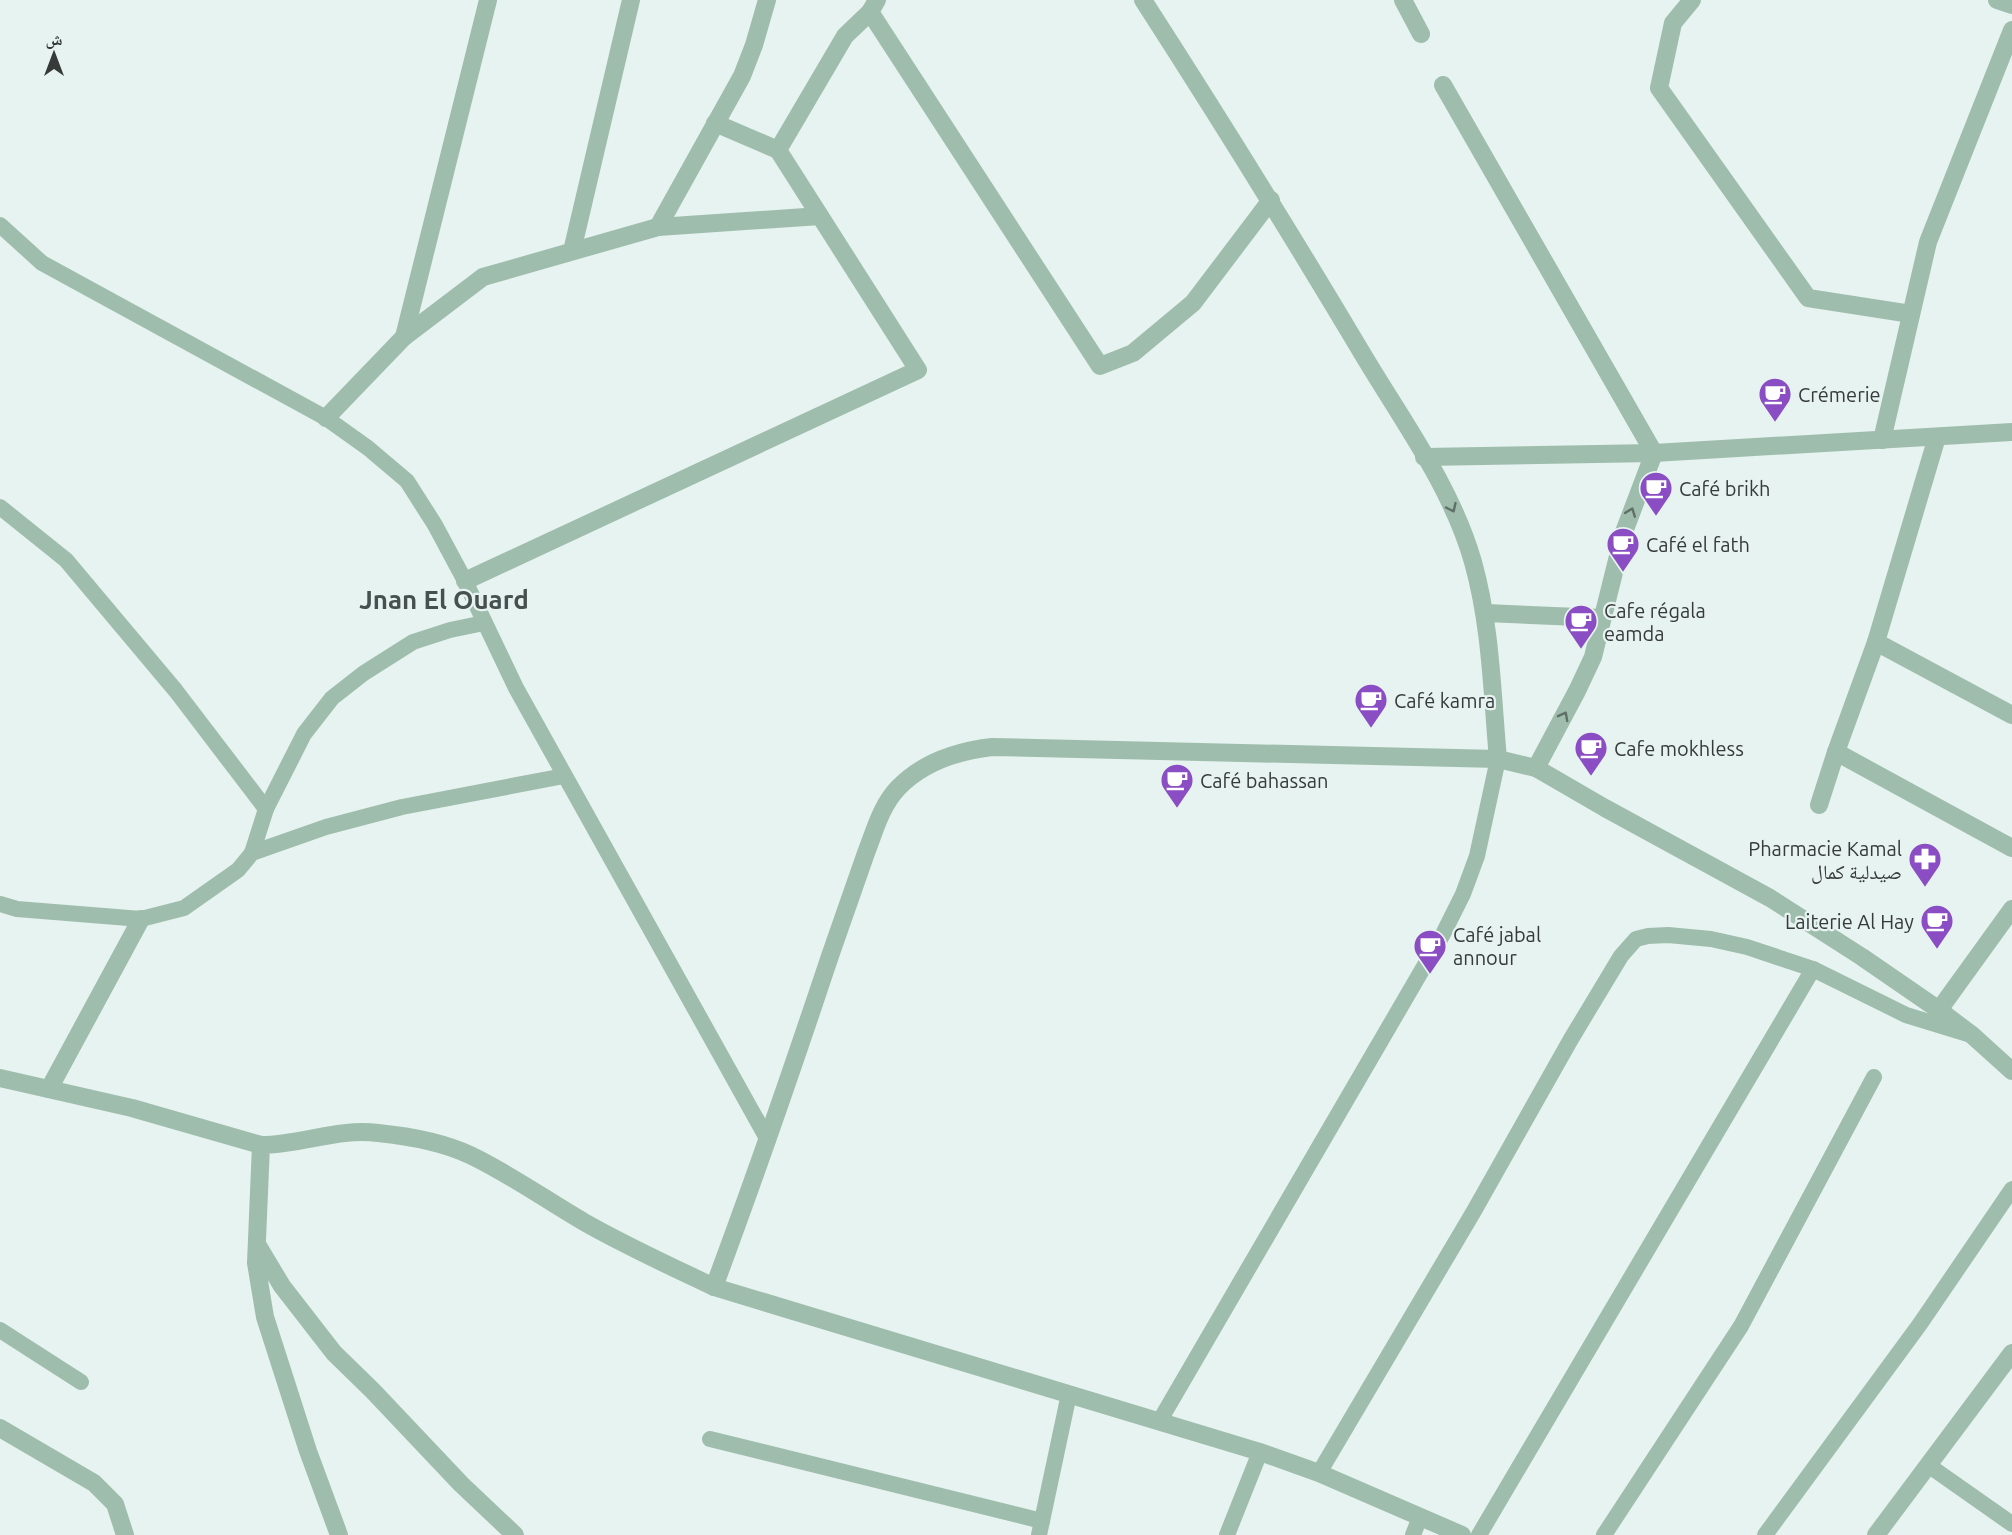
<svg xmlns="http://www.w3.org/2000/svg" width="2012" height="1535" font-family="Ubuntu,'Noto Naskh Arabic',sans-serif">
  <rect width="100%" height="100%" fill="#e6f3f1"/>
  <g fill="none" stroke-linecap="round" stroke-linejoin="round">
    <g stroke="#9fbdac" stroke-width="16">
      <path d="M0,225L42,263L326,418L368,448L407,481L435,525L465,581L516,688L768,1140"/>
      <path d="M0,507L66,560L176,691L266,809L252,853"/>
      <path d="M266,809L304,734L332,698L364,673L413,642L450,630L484,623"/>
      <path d="M0,904L17,909L141,919L184,908L238,870L252,853L326,827L402,807L564,776"/>
      <path d="M0,1330L81,1382"/>
      <path d="M1159,1422L1443,934L1463,894L1477,856L1498,759"/>
      <path d="M710,1439L1042,1521"/>
      <path d="M1928,1465L2012,1524"/>
      <path d="M1319,1473L1474,1211L1571,1039L1621,956L1636,939L1648,936L1668,935L1711,939L1747,947L1813,969L1906,1015L1968,1034"/>
      <path d="M1039,1535L1069,1394"/>
      <path d="M1227,1535L1260,1452"/>
      <path d="M1413,1535L1420,1517"/>
      <path d="M1479,1535L1813,969"/>
      <path d="M1604,1535L1741,1326L1874,1077"/>
      <path d="M1765,1535L1920,1324L2012,1189"/>
    </g>
    <g stroke="#9fbdac" stroke-width="18">
      <path d="M715,123L778,150"/>
      <path d="M658,227L742,76L754,45L767,0"/>
      <path d="M572,251L631,0"/>
      <path d="M404,337L488,0"/>
      <path d="M326,418L404,337L483,277L658,227L820,216"/>
      <path d="M465,581L918,370L778,150L845,36L870,12"/>
    </g>
    <g stroke="#9fbdac" stroke-width="18">
      <path d="M877,0L870,12L1100,366L1133,353L1193,303L1271,200"/>
      <path d="M1143,0C1219,118 1293,237 1365,358C1404,423 1452,488 1473,562C1491,626 1492,693 1498,759"/>
      <path d="M1403,0L1421,34"/>
      <path d="M1692,0L1673,23L1659,88L1808,298L1911,314"/>
      <path d="M1997,0L2012,5"/>
      <path d="M1443,85L1654,453L1624,532L1593,657L1577,691L1536,768"/>
      <path d="M1882,440L1928,242L2012,30"/>
      <path d="M1424,457L1654,453L2012,432"/>
      <path d="M1486,613L1602,618"/>
      <path d="M1876,642L2012,715"/>
      <path d="M1836,752L2012,848"/>
      <path d="M1819,805L1836,752L1876,642L1937,437"/>
      <path d="M1939,1010L2012,909"/>
      <path d="M0,1078L132,1108L261,1145"/>
      <path d="M49,1089L141,919"/>
      <path d="M258,1246L282,1286L334,1353L373,1391L461,1484L515,1535"/>
      <path d="M714,1287C755,1177 793,1067 830,956C842,922 854,887 866,853C875,830 881,806 898,788C923,762 958,751 992,747L1498,759L1536,768L1605,808L1770,898L1862,957L1939,1010L1972,1035L2012,1071"/>
      <path d="M0,1428L94,1483L115,1504L125,1535"/>
      <path d="M339,1535L308,1451L265,1317L256,1263L261,1145C301,1145 337,1128 378,1133C408,1136 442,1142 470,1155C510,1174 546,1200 584,1222C626,1246 670,1266 714,1287L1260,1452L1319,1473L1462,1535"/>
      <path d="M1876,1535L2012,1353"/>
    </g>
  </g>
  <defs><path id="oneway-chevron" d="M-2-3.5L2.5 0L-2 3.5" fill="none" stroke-width="1.6" stroke-linecap="round" stroke-linejoin="round" transform="scale(1.5)"/></defs>
  <g stroke="#606f68">
    <use href="#oneway-chevron" transform="translate(1452 508) rotate(65)"/>
    <use href="#oneway-chevron" transform="translate(1631 512) rotate(-69)"/>
    <use href="#oneway-chevron" transform="translate(1564 716) rotate(-62)"/>
  </g>
  <defs>
    <g id="cafe-pin" transform="scale(1.725)"><path d="M0 17L-7.5 6A9.5 9.5 0 1 1 7.5 6Z" fill="#8a4dc3" stroke="#e6f3f1"/><path d="M-5.5-4.5H6V0H3Q3 3.5 0 3.5H-2.5Q-5.5 3.5-5.5 0ZM3-3.2v2h1.7v-2ZM-6 4.5H4V6H-6Z" fill="#fff"/></g>
    <g id="pharmacy-pin" transform="scale(1.725)"><path d="M0 17L-7.5 6A9.5 9.5 0 1 1 7.5 6Z" fill="#8a4dc3" stroke="#e6f3f1"/><path d="M-2-6h4v4h4v4h-4v4h-4v-4h-4v-4h4Z" fill="#fff"/></g>
  </defs>
  <g fill-rule="evenodd">
    <use href="#cafe-pin" x="1775" y="394"/>
    <use href="#cafe-pin" x="1656" y="488"/>
    <use href="#cafe-pin" x="1623" y="544"/>
    <use href="#cafe-pin" x="1581" y="621"/>
    <use href="#cafe-pin" x="1371" y="700"/>
    <use href="#cafe-pin" x="1591" y="748"/>
    <use href="#cafe-pin" x="1177" y="780"/>
    <use href="#pharmacy-pin" x="1925" y="859"/>
    <use href="#cafe-pin" x="1937" y="921"/>
    <use href="#cafe-pin" x="1430" y="946"/>
  </g>
  <g text-anchor="middle" dominant-baseline="central" stroke-width="4.5" stroke-linejoin="round" paint-order="stroke">
    <g font-size="20" fill="#363b3a" stroke="#e6f3f1" text-anchor="start">
      <text x="1798" y="394">Crémerie</text>
      <text x="1679" y="488">Café brikh</text>
      <text x="1646" y="544">Café el fath</text>
      <text x="1604" y="610">Cafe régala<tspan x="1604" dy="23">eamda</tspan></text>
      <text x="1394" y="700">Café kamra</text>
      <text x="1614" y="748">Cafe mokhless</text>
      <text x="1200" y="780">Café bahassan</text>
      <text x="1902" y="848" text-anchor="end">Pharmacie Kamal<tspan x="1902" dy="23">صيدلية كمال</tspan></text>
      <text x="1914" y="921" text-anchor="end">Laiterie Al Hay</text>
      <text x="1453" y="934">Café jabal<tspan x="1453" dy="23">annour</tspan></text>
    </g>
    <g font-size="26" font-weight="bold" fill="#46514f" stroke="#e6f3f1">
      <text x="444" y="599">Jnan El Ouard</text>
    </g>
  </g>
  <g transform="translate(54 54)" stroke="#e6f3f1" stroke-width="4.5" paint-order="stroke">
  <path d="M0-4.5L10 22L0 15L-10 22Z" fill="#363b3a"/>
  <text y="-9" font-size="16" font-weight="bold" text-anchor="middle" fill="#363b3a">ش</text>
  </g>
</svg>
